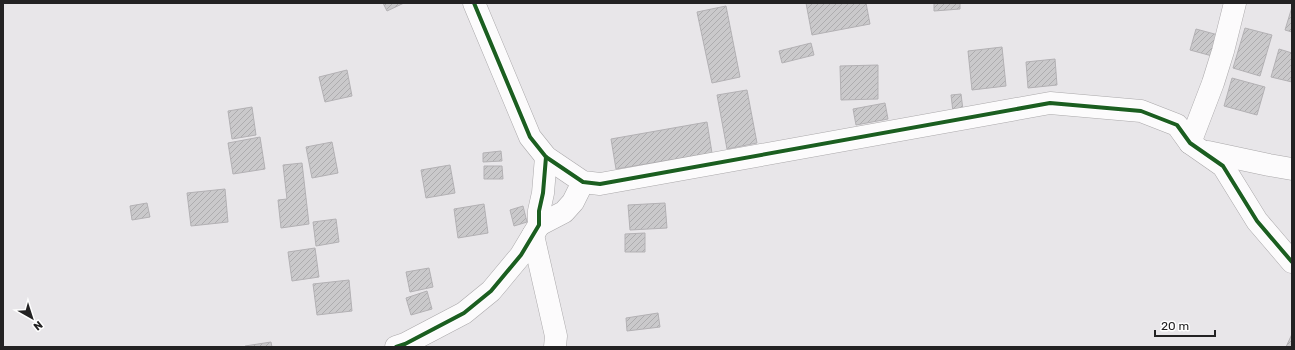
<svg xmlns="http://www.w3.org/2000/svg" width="1295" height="350" font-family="Rubik,sans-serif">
  <defs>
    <pattern id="building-hatch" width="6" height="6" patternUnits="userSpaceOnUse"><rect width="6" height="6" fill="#cac9cb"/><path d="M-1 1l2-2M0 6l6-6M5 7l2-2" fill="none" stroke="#adacae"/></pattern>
  </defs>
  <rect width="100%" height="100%" fill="#e8e6e9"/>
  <g fill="url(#building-hatch)" stroke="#b3b1b4">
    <path d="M383,3H404L387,11Z"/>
    <path d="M806,3H866L870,24L812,35Z"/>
    <path d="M934,3H960V9L934,11Z"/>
    <path d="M726,6L740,77L712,83L697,12Z"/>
    <path d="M1292,7V32L1285,30Z"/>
    <path d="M1245,28L1272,35L1260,76L1233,68Z"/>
    <path d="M1196,29L1222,36L1216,57L1190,50Z"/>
    <path d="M811,43L814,55L782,63L779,51Z"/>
    <path d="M1002,47L1006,86L972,90L968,51Z"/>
    <path d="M1279,49L1292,53V82L1271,77Z"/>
    <path d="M1055,59L1057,85L1028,88L1026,62Z"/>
    <path d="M878,65V99L841,100L840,66Z"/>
    <path d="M347,70L352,96L325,102L319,77Z"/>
    <path d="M1232,78L1265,87L1257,115L1224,106Z"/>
    <path d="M747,90L757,143L727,149L717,95Z"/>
    <path d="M961,94L963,110L953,112L951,95Z"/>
    <path d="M885,103L888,119L856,125L853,109Z"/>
    <path d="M252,107L256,135L232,139L228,111Z"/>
    <path d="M707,122L712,153L616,169L611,139Z"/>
    <path d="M260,137L265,169L233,174L228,143Z"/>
    <path d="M332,142L338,173L312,178L306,147Z"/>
    <path d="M501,151L502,161L483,162V153Z"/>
    <path d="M302,163L309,224L281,228L278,200L287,199L283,165Z"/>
    <path d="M450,165L455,193L426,198L421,170Z"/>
    <path d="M484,166H502L503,179H484Z"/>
    <path d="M225,189L228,222L191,226L187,193Z"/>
    <path d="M147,203L150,217L132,220L130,206Z"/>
    <path d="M665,203L667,228L630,230L628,205Z"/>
    <path d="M484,204L488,233L458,238L454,209Z"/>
    <path d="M523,206L527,222L514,226L510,210Z"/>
    <path d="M336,219L339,242L316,246L313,222Z"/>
    <path d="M645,233V252H625V234Z"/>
    <path d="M315,248L319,277L292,281L288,252Z"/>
    <path d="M429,268L433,287L410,292L406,272Z"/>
    <path d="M349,280L352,311L317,315L313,284Z"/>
    <path d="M427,291L432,309L411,315L406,298Z"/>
    <path d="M658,313L660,327L627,331L626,318Z"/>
    <path d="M1292,334V347H1286Z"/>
    <path d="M271,342L272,347H246L245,346Z"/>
  </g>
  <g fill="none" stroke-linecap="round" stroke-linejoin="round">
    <g stroke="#aaa8aa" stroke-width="23">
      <g id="minor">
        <path d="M474,3L530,137L546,157L583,182L600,184L1050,103L1141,111L1177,125L1190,143L1223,166L1257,221L1292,262"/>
        <path d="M1190,143L1213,83L1223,51L1235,3"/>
        <path d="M1208,152L1269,165L1292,169"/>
        <path d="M539,225L564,212L573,202L583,182"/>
        <path d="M533,235L556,336L555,347"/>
        <path d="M396,347L405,344L464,313L491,291L521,255L539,225V211L543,193L546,157"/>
      </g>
    </g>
    <use href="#minor" stroke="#fcfbfc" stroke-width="22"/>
    <g stroke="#fff" stroke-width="6">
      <g id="cycleway">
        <path d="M474,3L530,137L546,157L583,182L600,184L1050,103L1141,111L1177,125L1190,143L1223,166L1257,221L1292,262"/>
        <path d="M396,347L405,344L464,313L491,291L521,255L539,225V211L543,193L546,157"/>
      </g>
    </g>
    <use href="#cycleway" stroke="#1b5e20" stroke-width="4"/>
  </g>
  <rect width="1295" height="350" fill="none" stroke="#232223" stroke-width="8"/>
  <g transform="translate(32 318) rotate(141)" stroke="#ffffff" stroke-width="3" paint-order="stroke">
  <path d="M0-3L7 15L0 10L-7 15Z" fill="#232223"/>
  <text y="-6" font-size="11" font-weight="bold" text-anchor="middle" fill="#232223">N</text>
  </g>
  <path d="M1155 330v6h60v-6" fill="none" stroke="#232223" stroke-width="2"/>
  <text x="1161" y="330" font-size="12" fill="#232223" stroke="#ffffff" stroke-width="3" paint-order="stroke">20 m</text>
</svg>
